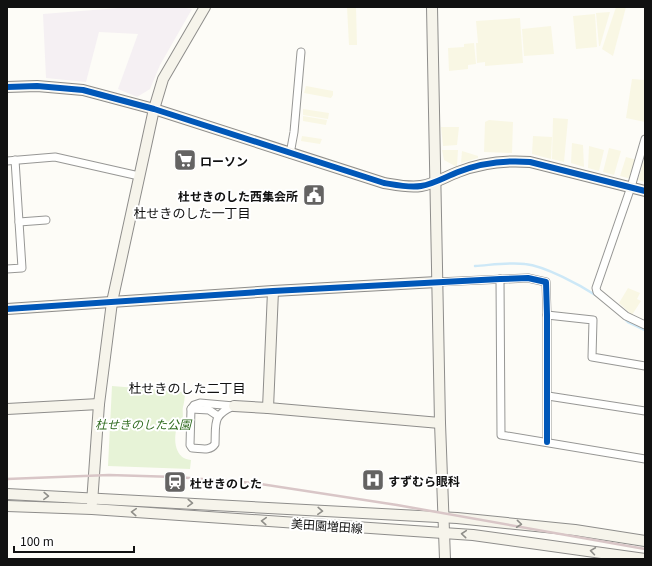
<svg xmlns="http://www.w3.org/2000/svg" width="652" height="566" font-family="Georgia,'Noto Sans JP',serif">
  <rect width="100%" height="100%" fill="#fdfcf7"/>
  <path fill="#f5f0f3" d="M131,7H179L192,9L160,65L150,89L137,97L118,89L138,34L99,32L86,82L46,78L43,14Z"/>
  <g fill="#f9f7e4">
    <path d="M347,7H356L357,45H349Z"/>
    <path d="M616,7H626L613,56L602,49Z"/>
    <path d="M610,12L600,46H599L596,13Z"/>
    <path d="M595,14L597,47L576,49L573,16Z"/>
    <path d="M520,18L523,63L485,66V62L477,63L476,43H478L476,21Z"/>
    <path d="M551,26L554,54L524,56L522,29Z"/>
    <path d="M474,43L476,64L468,65V69L449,71L448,48L464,47V44Z"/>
    <path d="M632,79L645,80V122L626,118Z"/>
    <path d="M306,86L333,91V95L331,98L304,93Z"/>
    <path d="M303,109L329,113L328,119L303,115Z"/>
    <path d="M303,116L327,120L326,125L303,121Z"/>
    <path d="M553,118L568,119L564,162L552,159Z"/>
    <path d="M489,120L513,122L512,153L484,152L485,122Z"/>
    <path d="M441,127H459L457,145L443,146Z"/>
    <path d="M302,136L322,139L320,144L301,141Z"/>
    <path d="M533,136L552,137L551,159L532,154Z"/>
    <path d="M572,143L583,145L584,167L571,163Z"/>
    <path d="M589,146L604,150L599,171L588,168Z"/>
    <path d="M609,148L621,151L614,175L603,172Z"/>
    <path d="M442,150H458L457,166H455L444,160Z"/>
    <path d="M462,151L478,156V158L461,163Z"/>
    <path d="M626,157L637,160L631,179L620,176Z"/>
    <path d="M645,157V182L638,180Z"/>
    <path d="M628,288L640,293L637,299L641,301L632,315L619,303Z"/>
  </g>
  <path fill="#e7f3d7" d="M112,386L185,392C185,397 184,403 183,407C182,411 184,416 182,420C181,423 178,424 177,427C173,440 175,459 191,460L190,469L108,466Z"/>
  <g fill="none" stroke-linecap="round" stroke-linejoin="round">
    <g stroke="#cde8f7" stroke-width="2.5">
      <path d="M475,266C491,265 509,262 525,264C545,266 580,285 597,296"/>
      <path d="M623,317L628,322L645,330"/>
    </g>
    <g stroke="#979795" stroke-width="9">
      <g id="street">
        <path d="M645,139L631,187L596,288L597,292L626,316L645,325"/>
        <path d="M290,154L294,132L301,52"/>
        <path d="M7,161L55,157L139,176"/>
        <path d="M19,222L46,220"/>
        <path d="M7,269L22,268L15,160"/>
        <path d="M500,279L501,435L645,459"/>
        <path d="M437,282L528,278L546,282L547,315V442"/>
        <path d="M547,315L593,320L592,357L645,366"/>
        <path d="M548,396L645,411"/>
        <path d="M200,403L234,406C212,415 216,423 215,444C210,452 200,448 192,448L190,445L191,409L194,405Z"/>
        <path d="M191,409L209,410L218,416"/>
      </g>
    </g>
    <g stroke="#8e8d8b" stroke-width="12">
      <g id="secondary">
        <path d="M432,7L440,423L445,559"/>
        <path d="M7,87L37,86L83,90L154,109L384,183C396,185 409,188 421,186C434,184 445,177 458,172C481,163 505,160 530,162L645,191"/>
        <path d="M273,291L268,408L440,423"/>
        <path d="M7,309L273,291L437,282"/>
        <path d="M234,406L268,408"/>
        <path d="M7,409L99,404"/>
        <path d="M7,494L457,518L575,530L645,541"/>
        <path d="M92,503L99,404L112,302L154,109L163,79L205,7"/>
        <path d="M7,506L92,509L443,533L473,535L645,559"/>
      </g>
    </g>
    <use href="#street" stroke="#fffffe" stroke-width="7"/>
    <use href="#secondary" stroke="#f6f4eb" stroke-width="10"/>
    <path stroke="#d9c6c7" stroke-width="2.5" d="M7,479L109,475L176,477L254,483L397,505L645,549"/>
    <g stroke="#fff" stroke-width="8">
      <g id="cycleway">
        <path d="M7,87L37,86L83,90L154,109L384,183C396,185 409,188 421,186C434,184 445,177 458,172C481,163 505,160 530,162L645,191"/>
        <path d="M7,309L273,291L500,279L528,278L546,282L547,315V442"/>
      </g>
    </g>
    <use href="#cycleway" stroke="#0057b8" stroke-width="6"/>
  </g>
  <defs><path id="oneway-chevron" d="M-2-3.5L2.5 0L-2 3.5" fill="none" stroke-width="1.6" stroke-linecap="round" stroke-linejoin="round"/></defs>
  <g stroke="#8f8e89">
    <use href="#oneway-chevron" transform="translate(46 496) rotate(2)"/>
    <use href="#oneway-chevron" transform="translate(190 503) rotate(3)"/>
    <use href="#oneway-chevron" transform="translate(320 511) rotate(3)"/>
    <use href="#oneway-chevron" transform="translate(134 512) rotate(-176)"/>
    <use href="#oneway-chevron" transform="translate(264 521) rotate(-176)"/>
    <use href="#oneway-chevron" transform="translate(519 524) rotate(6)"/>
    <use href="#oneway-chevron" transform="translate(464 534) rotate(-175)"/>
    <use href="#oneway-chevron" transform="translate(593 551) rotate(-172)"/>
  </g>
  <defs>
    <g id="supermarket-square" transform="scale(1.15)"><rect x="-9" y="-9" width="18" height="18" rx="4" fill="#646362" stroke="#fff"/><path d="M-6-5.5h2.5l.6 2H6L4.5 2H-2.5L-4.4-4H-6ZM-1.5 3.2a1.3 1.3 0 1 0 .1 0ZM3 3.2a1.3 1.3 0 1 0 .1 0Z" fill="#fff"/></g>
    <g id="civic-square" transform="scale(1.15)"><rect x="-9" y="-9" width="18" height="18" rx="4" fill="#646362" stroke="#fff"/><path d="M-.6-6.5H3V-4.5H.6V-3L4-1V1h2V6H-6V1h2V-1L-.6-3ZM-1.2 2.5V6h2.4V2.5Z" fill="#fff"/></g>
    <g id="hospital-square" transform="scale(1.15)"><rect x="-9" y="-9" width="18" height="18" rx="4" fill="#646362" stroke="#fff"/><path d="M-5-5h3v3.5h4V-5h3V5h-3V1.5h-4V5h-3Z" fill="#fff"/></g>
    <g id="station-square" transform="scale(1.15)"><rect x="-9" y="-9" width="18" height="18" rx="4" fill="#646362" stroke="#fff"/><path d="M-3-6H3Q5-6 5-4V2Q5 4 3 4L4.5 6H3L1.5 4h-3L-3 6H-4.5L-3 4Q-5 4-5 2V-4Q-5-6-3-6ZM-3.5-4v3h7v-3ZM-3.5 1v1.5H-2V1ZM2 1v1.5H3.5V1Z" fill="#fff"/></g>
  </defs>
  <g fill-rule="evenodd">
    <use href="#supermarket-square" x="185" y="160"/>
    <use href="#civic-square" x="314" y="195"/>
    <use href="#hospital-square" x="373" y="480"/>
    <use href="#station-square" x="175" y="482"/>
  </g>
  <g text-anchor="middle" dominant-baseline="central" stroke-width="4" stroke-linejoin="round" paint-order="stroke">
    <g font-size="12" font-weight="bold" fill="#111" stroke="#fff" text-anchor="start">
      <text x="200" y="160">ローソン</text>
      <text x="298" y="195" text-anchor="end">杜せきのした西集会所</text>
      <text x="388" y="480">すずむら眼科</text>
      <text x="190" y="482">杜せきのした</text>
    </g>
    <g font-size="12" font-style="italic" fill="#2f6b1f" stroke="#fff">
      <text x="143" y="423">杜せきのした公園</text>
    </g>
    <g font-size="12" fill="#111" stroke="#fff">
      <text transform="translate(327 525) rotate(4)">美田園増田線</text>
    </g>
    <g font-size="13" fill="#111" stroke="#fff">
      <text x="192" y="212">杜せきのした一丁目</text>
      <text x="187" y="387">杜せきのした二丁目</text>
    </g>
  </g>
  <rect width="652" height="566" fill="none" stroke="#111111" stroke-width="16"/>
  <path d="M14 546v6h120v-6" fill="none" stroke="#111111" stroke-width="2"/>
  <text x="20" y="546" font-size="12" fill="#111111" stroke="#ffffff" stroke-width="3" paint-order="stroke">100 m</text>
</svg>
